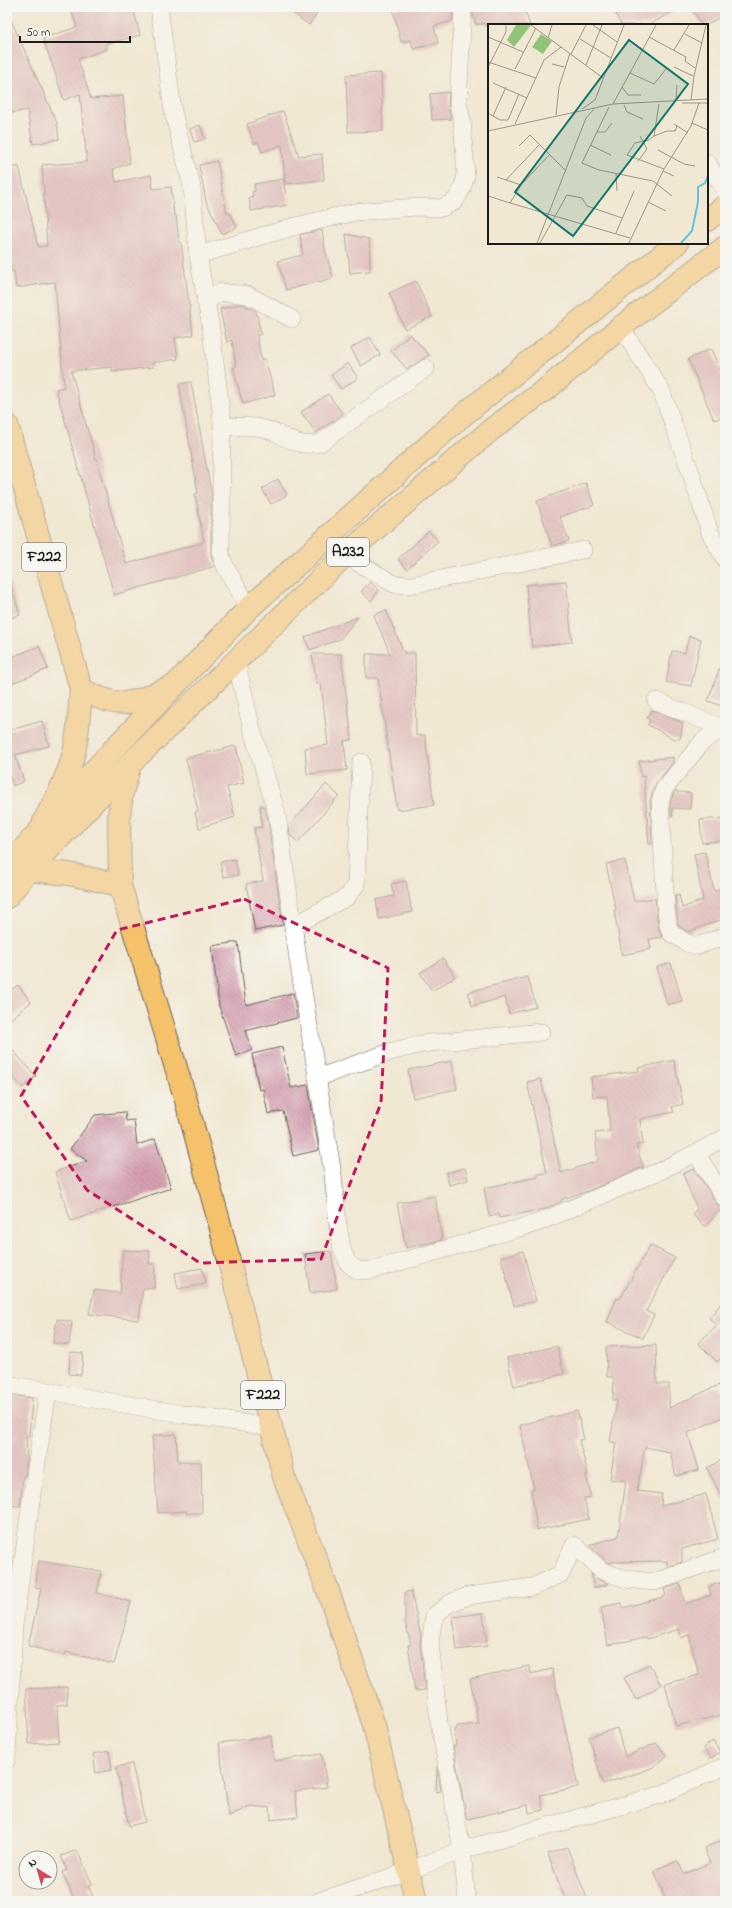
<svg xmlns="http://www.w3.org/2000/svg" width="732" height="1908" font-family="'Indie Flower',sans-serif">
  <defs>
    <pattern id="building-back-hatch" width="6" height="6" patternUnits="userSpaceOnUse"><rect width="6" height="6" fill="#d59fb1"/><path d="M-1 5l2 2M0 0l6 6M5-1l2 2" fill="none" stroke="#b68898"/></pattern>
  </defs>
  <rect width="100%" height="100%" fill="#f6f6f2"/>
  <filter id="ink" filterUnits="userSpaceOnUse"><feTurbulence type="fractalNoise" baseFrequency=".025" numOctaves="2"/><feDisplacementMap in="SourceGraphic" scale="8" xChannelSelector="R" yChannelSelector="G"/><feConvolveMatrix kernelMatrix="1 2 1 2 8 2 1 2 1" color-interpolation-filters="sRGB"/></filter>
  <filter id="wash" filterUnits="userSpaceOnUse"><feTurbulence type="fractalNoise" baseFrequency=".012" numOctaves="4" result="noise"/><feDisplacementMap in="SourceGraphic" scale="16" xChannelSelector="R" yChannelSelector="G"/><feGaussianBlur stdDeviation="0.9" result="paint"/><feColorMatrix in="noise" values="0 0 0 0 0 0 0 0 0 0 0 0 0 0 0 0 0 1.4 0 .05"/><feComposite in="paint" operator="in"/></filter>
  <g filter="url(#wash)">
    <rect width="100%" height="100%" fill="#f1e8d3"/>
    <g id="blocks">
      <g fill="url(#building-back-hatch)">
        <path d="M70,7H133L140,35L106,44L107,49L78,59L91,99L123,96L130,163L113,169L116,182L151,175L153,189L171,187L174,215H176L179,242H181L193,335L175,338L178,359L152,363L153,367L112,372V367L71,371L126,564L204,542L195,494L198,493L179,384L191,382L211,492V555L215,566L114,595L56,389L64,387L55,282L16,288L14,271H11L7,247V167H19L38,247L47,246L42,165L87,162L80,94L64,100L43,38L77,27Z"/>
        <path d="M284,7H321L309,25Z"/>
        <path d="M400,7H453L452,21L434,26L438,43L413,49L411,40L401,42L393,10Z"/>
        <path d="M473,7H523L530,25H486L485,23L476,25L473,15Z"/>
        <path d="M631,7H682L648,25H621L616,14Z"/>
        <path d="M690,7H725V13L707,25H702Z"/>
        <path d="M7,11L57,123L59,139L33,144L27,110L7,114Z"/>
        <path d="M381,73L383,131L348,132L346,75Z"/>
        <path d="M449,92L448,106L451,119L432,120L430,94Z"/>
        <path d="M283,111L299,156L322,154L324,180L285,184L282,145L262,152L258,142L254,144L247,124Z"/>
        <path d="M200,125L205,139L194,142L190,129Z"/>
        <path d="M217,161L227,214L230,213L237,227L222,234L206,201L199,165Z"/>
        <path d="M283,179L288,205L251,211L249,197L253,196L252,192L255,191L254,184Z"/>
        <path d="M322,230L325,249L333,278L286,290L278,261L303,255L300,235Z"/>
        <path d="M346,234L369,239L370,271L350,273Z"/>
        <path d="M416,281L432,317L405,329L389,293Z"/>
        <path d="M241,304L256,311L261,334L257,335L261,360L265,359L275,395L243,404L233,368L236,367L232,340L227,342L220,309Z"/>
        <path d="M410,334L429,355L407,369L391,351Z"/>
        <path d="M370,337L380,355L361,366L351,348Z"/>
        <path d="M711,349L725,382V416L714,420L688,359Z"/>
        <path d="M348,363L358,378L341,389L331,375Z"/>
        <path d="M328,394L343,414L316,433L301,412Z"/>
        <path d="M278,479L287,495L271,504L262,489Z"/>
        <path d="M586,483L594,505L560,517L569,541L552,546L537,501Z"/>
        <path d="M429,531L438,541L407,569L398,559Z"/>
        <path d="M566,581L572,642L532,647L526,585Z"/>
        <path d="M10,582L20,615L7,619V583Z"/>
        <path d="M370,582L379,590L371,601L361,592Z"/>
        <path d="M386,610L404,653H415L416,736L425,735L434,805L397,810L378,678H366V654H390L374,615Z"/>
        <path d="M358,617L340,639L310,650L305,637Z"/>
        <path d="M689,636L701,639L691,686L666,682L672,651L685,653Z"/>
        <path d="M39,646L48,669L7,685V659Z"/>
        <path d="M312,654H341L352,740L344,741L347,770L307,774L305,748L328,745L321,684H317Z"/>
        <path d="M723,658H725V707L708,701Z"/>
        <path d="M652,710L683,723L680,739H674L648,725L650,720L647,718Z"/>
        <path d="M42,721L49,746L15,755L24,781L13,786L7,770V731Z"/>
        <path d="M236,746L244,783L227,787L235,817L199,828L195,812L198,811L186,758Z"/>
        <path d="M673,757V762L654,786L650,800L652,844H649L644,776L641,777L639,761Z"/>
        <path d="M326,784L339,796L298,842L290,835L289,826Z"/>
        <path d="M676,790V792L691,793L690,809L672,808L673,816H671L670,804L673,794Z"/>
        <path d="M260,806H264L267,816L283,925L255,931L246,884L263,881L254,828L262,827Z"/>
        <path d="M725,818V840L702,843L700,820Z"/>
        <path d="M705,852L714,891L725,887V918L688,932L679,926L678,923L675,895L679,894L682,908L703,900L694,854Z"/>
        <path d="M235,859L238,875L223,877L220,862Z"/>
        <path d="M625,860L634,901L655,898L658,926L662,937L649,939L651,949L622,955L614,910H616L606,864Z"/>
        <path d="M406,881L412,912L379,919L376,900L394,896L391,884Z"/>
        <path d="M238,942L246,1005L293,993L297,1018L245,1031L252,1050L236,1056L219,1006L212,946Z"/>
        <path d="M443,958L455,977L432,991L420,973Z"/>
        <path d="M671,963L682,1001L667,1005L657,967Z"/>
        <path d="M528,977L536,1007L509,1014L505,997L472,1006L468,992Z"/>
        <path d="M18,985L31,1002L7,1022V993Z"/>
        <path d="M7,1044L36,1076L23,1088L7,1070Z"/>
        <path d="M282,1047L291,1088L308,1085L319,1150L293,1156L283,1111L268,1114L263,1089L259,1090L252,1054Z"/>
        <path d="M674,1060L683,1104L672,1107L674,1112L640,1119L643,1144L636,1145L643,1167L588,1191L562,1199V1201L544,1209L499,1218L498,1214L489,1216L484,1188L538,1177V1174L547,1173L527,1082L541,1079L561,1173L598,1161L595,1133L610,1131L607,1096L593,1097L591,1077L639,1071L638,1068Z"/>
        <path d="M452,1061L457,1089L413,1098L408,1070Z"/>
        <path d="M125,1112L126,1121L134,1120L137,1145L155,1139L171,1188L71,1221L55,1172L87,1161L70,1149L95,1115Z"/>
        <path d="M465,1168L468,1180L449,1185L446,1173Z"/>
        <path d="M694,1169L717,1204L722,1208L705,1227L692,1214L697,1209L683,1174Z"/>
        <path d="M435,1196L442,1240L406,1248L397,1203Z"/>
        <path d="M650,1245L675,1258L646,1311L654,1315L643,1338L607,1322L617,1298L620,1299Z"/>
        <path d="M123,1250L150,1251L149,1264H155L154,1288H143L139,1320L89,1314L94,1290L120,1293Z"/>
        <path d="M331,1251L337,1289L310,1293L305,1254Z"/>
        <path d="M523,1251L536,1301L514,1306L501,1257Z"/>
        <path d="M202,1268L206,1284L178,1289L175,1273Z"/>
        <path d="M725,1299V1354L717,1362L698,1343L717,1325L709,1318Z"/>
        <path d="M57,1319L72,1322L69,1345L53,1343Z"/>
        <path d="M656,1345L657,1384H669V1408L719,1385L725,1398V1416L688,1433L699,1470L676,1476L670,1452L645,1447L637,1491L662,1494L661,1506L706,1494L718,1539L682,1549V1562L667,1567V1561L611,1562V1564L607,1562L589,1545L618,1537L626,1481L610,1479L616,1443L610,1442L617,1400H613L614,1377H607L606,1347Z"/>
        <path d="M557,1346L564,1374L514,1386L507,1358Z"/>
        <path d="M70,1352L83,1353L81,1375L69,1374Z"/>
        <path d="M7,1395L32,1398L29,1436H26L27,1460L25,1476H23L20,1506L7,1505Z"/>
        <path d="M577,1411L584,1439L579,1440L588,1475H586L591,1497L584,1498L589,1519L537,1530L531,1490L534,1489L520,1425Z"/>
        <path d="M176,1434L178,1462H201L202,1513H186V1511L158,1513L152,1436Z"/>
        <path d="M725,1458V1503L707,1468Z"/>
        <path d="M39,1561L101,1571L97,1593L131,1602L114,1664L66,1652L65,1655L28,1646L41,1589L35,1588Z"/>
        <path d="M591,1574L599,1580L609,1584L594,1588Z"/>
        <path d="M725,1582V1632L722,1633L725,1643V1714L676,1726L665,1684L699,1675L689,1635L681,1638L679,1629L647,1639L646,1637L608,1645L601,1607L622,1603L623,1608L666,1596L664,1589L680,1584L685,1604L711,1595L709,1586Z"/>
        <path d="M411,1591L421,1636L420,1644L425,1690L415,1691L408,1645H411L405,1622V1592Z"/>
        <path d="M483,1613L487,1646L457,1650L453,1617Z"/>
        <path d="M649,1664L661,1685L636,1700L624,1678Z"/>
        <path d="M529,1666L531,1674L552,1669L578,1787L540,1795L543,1810L529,1813L528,1805L467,1819L453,1746H456L454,1730L457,1729V1726L479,1724L470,1679Z"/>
        <path d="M67,1687V1704L57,1705L59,1742L29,1744L26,1689Z"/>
        <path d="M617,1728L625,1757L656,1743L667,1756L653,1767L644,1771L603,1784L589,1737Z"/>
        <path d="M271,1736L274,1761L322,1754L327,1787L295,1791L298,1817L271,1820L270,1808L250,1806L229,1816L219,1743Z"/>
        <path d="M713,1741L720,1752L711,1758L703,1748Z"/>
        <path d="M109,1751L112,1770L96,1773L93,1754Z"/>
        <path d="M132,1764L145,1822L129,1826L116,1767Z"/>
        <path d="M437,1766L441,1791L436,1792Z"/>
        <path d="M725,1839V1901H666L654,1870L678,1861L684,1874L710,1863L704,1848Z"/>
        <path d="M567,1847L588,1901H566L548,1854Z"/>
        <path d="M77,1850L92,1884L88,1886L95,1901H75L62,1872L67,1870L61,1856Z"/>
      </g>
    </g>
  </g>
  <g filter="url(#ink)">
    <use href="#blocks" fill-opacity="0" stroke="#67635c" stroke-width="1"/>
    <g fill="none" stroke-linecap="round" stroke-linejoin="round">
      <g stroke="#67635c" stroke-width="18">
        <g id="minor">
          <path d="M159,7L173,111L192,187L198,255L211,329L222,419L221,555L226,568L249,608"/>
          <path d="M707,162L725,191"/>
          <path d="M198,255L296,226L355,212L415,207L442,208L455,201L462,189L466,175L462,120L458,104L463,7"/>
          <path d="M205,301L221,292L248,295L292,319"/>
          <path d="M621,327L661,390L692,476L710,533L725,559"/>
          <path d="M222,419L227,427C238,426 250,425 261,428C285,433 293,449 320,443L426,368"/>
          <path d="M345,555L394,584L411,585L583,550"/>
          <path d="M236,660L252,730L277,814L298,959L333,1175L338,1225L342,1249L348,1263L358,1271L372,1270L537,1223L662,1170L725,1138"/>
          <path d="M656,701L725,729"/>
          <path d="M725,727L703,741L664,789L660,803L666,910L668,925L671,933L687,943L697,946L725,936"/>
          <path d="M293,926L347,897L356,885L361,762"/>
          <path d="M317,1078L390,1052L421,1044L541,1032"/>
          <path d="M696,1153L725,1199"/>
          <path d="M7,1384L181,1414L271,1427"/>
          <path d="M7,1759L14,1626L32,1494L48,1391"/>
          <path d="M319,1901L409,1871L462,1850L660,1795L725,1766"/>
          <path d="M467,1901L462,1850L439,1722L430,1643L434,1616L450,1603L468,1596L533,1587L561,1574L574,1545L602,1571L626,1579L655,1582L725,1557"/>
        </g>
      </g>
      <g stroke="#67635c" stroke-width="24">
        <g id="primary">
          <path d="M7,425L81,689C79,711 79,734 73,756C67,779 55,800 44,821"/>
          <path d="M81,689C123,712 133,703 175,685"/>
          <path d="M130,764L122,793L119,816L120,885L185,1097L220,1225L284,1477L326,1585L374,1725L416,1901"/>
          <path d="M29,870L69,874L120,885"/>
        </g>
      </g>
      <g stroke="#67635c" stroke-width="24">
        <g id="trunk">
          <path d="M707,220L725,206"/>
          <path d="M7,867L111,752L249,608L457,420L677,243"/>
          <path d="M7,897L29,870L130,764L345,555L492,429L549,387L621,327L725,247"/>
        </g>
      </g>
      <use href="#minor" stroke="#fff" stroke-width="17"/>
      <use href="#primary" stroke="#f5c16b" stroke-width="22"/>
      <use href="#trunk" stroke="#f5c16b" stroke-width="22"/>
    </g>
  </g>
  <path d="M0 0H732V1908H0ZM244,899L388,968L381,1103L321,1259L200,1263L87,1190L21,1096L117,930Z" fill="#f1e8d3" fill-opacity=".55" fill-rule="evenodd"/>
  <path fill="none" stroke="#c2185b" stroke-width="3" stroke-dasharray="8 5" stroke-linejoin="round" d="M244,899L388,968L381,1103L321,1259L200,1263L87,1190L21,1096L117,930Z"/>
  <g text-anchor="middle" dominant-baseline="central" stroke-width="3.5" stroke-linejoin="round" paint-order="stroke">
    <g fill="#f6f6f2" stroke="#5d5d5c" stroke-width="1">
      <rect x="327" y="538" width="42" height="28" rx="3"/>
      <rect x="22" y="543" width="44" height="28" rx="3"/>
      <rect x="241" y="1381" width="44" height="28" rx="3"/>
    </g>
    <g font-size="16" font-weight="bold" fill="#1c1c1c">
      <text x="348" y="552">A232</text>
      <text x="44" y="557">F222</text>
      <text x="263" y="1395">F222</text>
    </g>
  </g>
  <g transform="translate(488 24)">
    <rect width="220" height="220" fill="#f1e8d3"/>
    <path d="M28,1H43L26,23L19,16ZM53,10L64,17L55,30L44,23Z" fill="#90c476"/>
    <path fill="none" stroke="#5cc6d8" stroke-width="2" d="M193,219L204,207L210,178V163L217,159L220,152"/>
    <path fill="none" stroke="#9c968a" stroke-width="1" d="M43,1L115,54M105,1L129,18M197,10L214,19M0,13L35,28M161,13L198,33L197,37L207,44M60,14L64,1M92,15L123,34M186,26L201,1M83,30L98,1M0,38L48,54M64,40L76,43M98,41L114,1M0,43L18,8V1M186,43L205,52M27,45L48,4M142,49L166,60L178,45M5,59L39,74M134,63L140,71H153M188,76L189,61M203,76L206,52L218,1M194,79H220M125,80L168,1M171,80L166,112L161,116L147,119L139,131L176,145M136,81L139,88L155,95M121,83L94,139L111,146L165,157L184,172M94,85L107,76L136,1M0,89L12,96H20L31,70M68,91L71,63L82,29M5,92L18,63M204,99L220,106M27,100L56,36L73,23M186,100L200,109M0,107L125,80L220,75M109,108H117L124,99M166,112L179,107H187L189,102M102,121L123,131M31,122L42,111L77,146M170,126L196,140L207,142M62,130L33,161L22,179L142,214M150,137L159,125L152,112M175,147L186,152M128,150L129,167M9,153L33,161M18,156L52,120M0,172L22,179M160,178L178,187M128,209L146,167M49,219L98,94L106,85M52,219L79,171L94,174L99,182L134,194M141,219L176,145L203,102L211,79"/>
    <path fill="#0f766e" fill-opacity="0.15" stroke="#0f766e" stroke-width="2" d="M141,16L200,60L85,212L27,168Z"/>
    <rect width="220" height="220" fill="none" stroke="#1c1c1c" stroke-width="2"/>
  </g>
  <rect width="732" height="1908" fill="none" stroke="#f6f6f2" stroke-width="24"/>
  <g transform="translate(38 1870) rotate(323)"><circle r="19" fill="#f6f6f2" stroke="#9f9f9c"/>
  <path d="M0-3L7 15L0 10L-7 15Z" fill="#d1495b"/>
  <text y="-6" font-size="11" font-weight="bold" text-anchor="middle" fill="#1c1c1c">N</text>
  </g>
  <path d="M20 36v6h110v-6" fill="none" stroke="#1c1c1c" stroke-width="2"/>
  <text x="26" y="36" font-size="12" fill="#1c1c1c" stroke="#f6f6f2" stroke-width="3" paint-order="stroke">50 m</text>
</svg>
